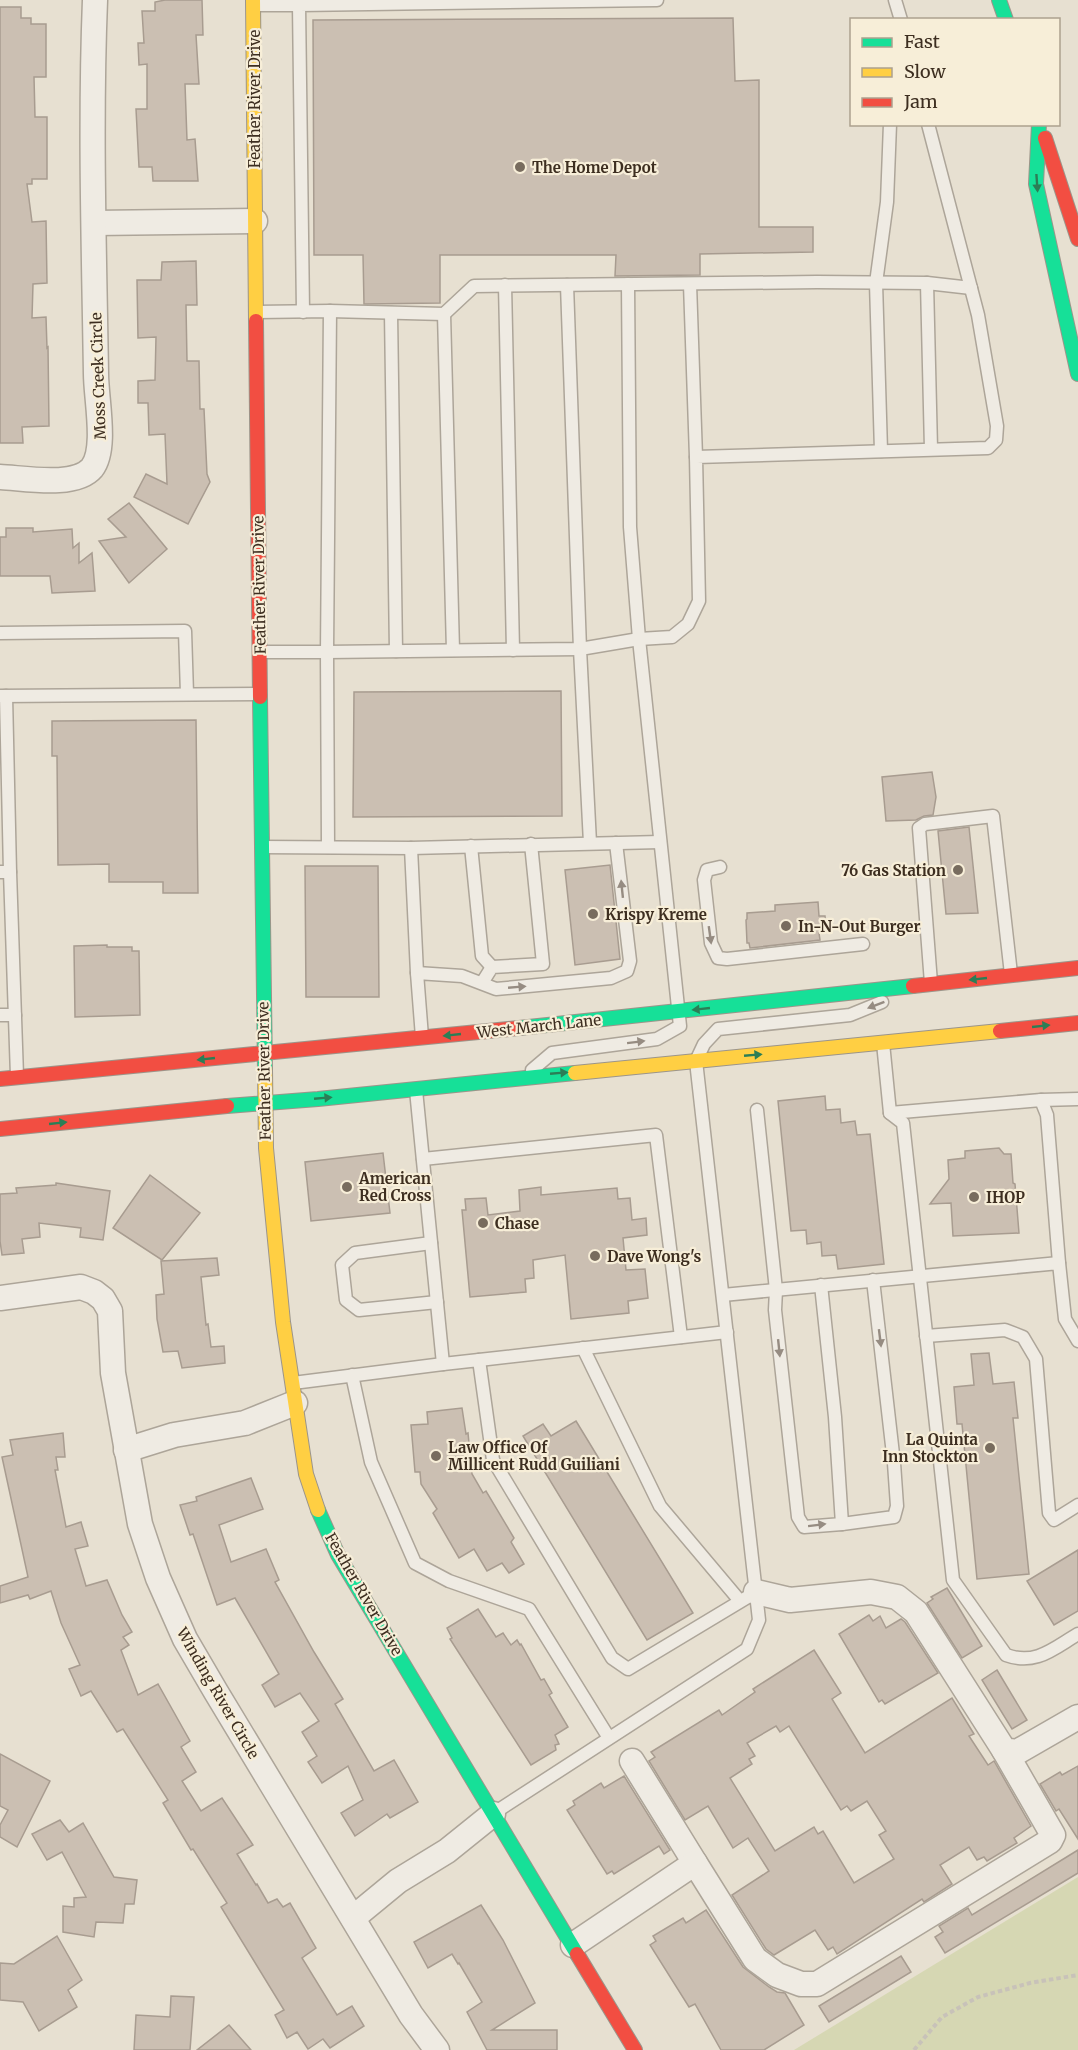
<svg xmlns="http://www.w3.org/2000/svg" width="1078" height="2050" font-family="Merriweather,serif">
  <rect width="100%" height="100%" fill="#e7e0d1"/>
  <path fill="#d6d7b3" d="M1078,1877V2050H794Z"/>
  <g fill="#cbbfb2" stroke="#a89c90" stroke-width="1.5" fill-rule="evenodd">
    <path d="M165,0H202L203,35H196L199,84H185L187,140L195,139L198,181H153L152,167H139L136,109H147V64L139,65L138,43H144L142,11H155V2Z"/>
    <path d="M0,7H21V18H31V24H46V77H34L35,117H47V179H32V184H27L32,222L46,221L47,283L33,284L32,318L46,317L47,348L48,347L49,426L22,427L23,443H0Z"/>
    <path d="M733,18L735,81L759,80V227H813V252L700,254V275L615,276L616,255H440V303L365,304H364L363,255H314L313,20Z"/>
    <path d="M196,261L197,305H186L187,361H199L200,409H204L207,474L210,482L188,524L134,497L146,474L167,484L165,434L149,435L148,403H138V381L155,380L156,337L138,338L137,280H161L162,262Z"/>
    <path d="M129,503L167,549L129,583L99,541L126,537L108,519Z"/>
    <path d="M6,528H33V532L72,529L73,548L79,543V563L92,553L95,591L52,593L50,576H0V537H6Z"/>
    <path d="M561,691L562,816L353,817L354,692Z"/>
    <path d="M196,720L198,893H163V882H109V864L58,865L57,756H52V721Z"/>
    <path d="M932,772L936,797L933,815L924,816L916,820L886,821L882,777Z"/>
    <path d="M969,827L978,913L946,914L938,831Z"/>
    <path d="M610,865L620,959L575,965L565,870Z"/>
    <path d="M305,866H378L379,997H306Z"/>
    <path d="M818,902L819,916H825L826,932L819,933L820,940L750,948L749,943H747L746,920L747,919V913L775,911V905Z"/>
    <path d="M107,945V947H132V951H139L140,1015L75,1017L74,946Z"/>
    <path d="M825,1096L826,1110L840,1109L841,1123L855,1121L857,1135L870,1134L884,1264L838,1269L836,1255L822,1256L821,1242L807,1244L806,1230L791,1231L778,1101Z"/>
    <path d="M999,1148L1004,1154H1011L1013,1183L1015,1184L1019,1233L953,1236L951,1203L930,1204L949,1179L948,1160L965,1158V1151Z"/>
    <path d="M383,1153L390,1213L311,1221L305,1162Z"/>
    <path d="M150,1175L200,1213L162,1260L113,1228Z"/>
    <path d="M56,1183L110,1191L103,1240L80,1237L81,1228L39,1223L40,1237L22,1239L24,1253L2,1255L0,1241V1194L17,1193L16,1188L56,1185Z"/>
    <path d="M541,1187V1195L617,1188L618,1199L630,1198L632,1220L646,1218L647,1235L623,1238L626,1270L645,1269L648,1298L628,1301L629,1313L571,1319L565,1255L533,1260L534,1278L525,1279L526,1292L470,1297L462,1210H466L465,1199L486,1198L488,1215L520,1211L519,1190Z"/>
    <path d="M217,1258L219,1275L201,1277L206,1325L208,1324L211,1347L224,1346L225,1363L182,1368L178,1351L163,1352L157,1319L156,1295L164,1294L161,1261Z"/>
    <path d="M989,1353L993,1384L1014,1382L1018,1418H1013L1029,1574L977,1579L962,1424H957L954,1387L974,1385L971,1354Z"/>
    <path d="M462,1408L466,1434L468,1433L472,1474L483,1493L486,1491L514,1538L511,1542L524,1564L509,1573L502,1563L487,1571L474,1549L459,1558L433,1513L437,1509L421,1484L420,1472H415L411,1425L428,1424L427,1412Z"/>
    <path d="M576,1421L693,1613L647,1640L523,1436L543,1424L551,1436Z"/>
    <path d="M63,1433L65,1457H56L58,1470H55L66,1527L81,1522L88,1546L75,1549L86,1586L107,1580L122,1615L132,1632L123,1637L129,1645L121,1650L138,1695L158,1684L190,1741L181,1747L196,1772L182,1781L201,1811L222,1798L253,1845L237,1854L256,1885L257,1884L268,1903L277,1899L283,1907L290,1903L316,1948L302,1958L337,2015L352,2006L364,2026L330,2048L323,2039L308,2049L297,2032L287,2038L275,2015L284,2010L221,1907L227,1903L193,1849L191,1850L163,1803L168,1800L123,1729L117,1732L91,1691L81,1696L69,1669L80,1665L61,1623L51,1591L30,1599L28,1595L0,1603V1586L28,1577L2,1457L13,1455L10,1440Z"/>
    <path d="M251,1478L263,1509L219,1525L231,1562L266,1549L279,1580L275,1582L314,1652L343,1699L335,1704L374,1771L394,1760L418,1802L390,1818L387,1814L355,1836L341,1813L363,1800L348,1766L322,1783L308,1762L317,1756L302,1732L319,1721L300,1693L275,1707L262,1685L279,1674L235,1598L217,1605L193,1534L190,1535L180,1505L197,1501L196,1497Z"/>
    <path d="M1078,1550V1611L1054,1625L1027,1581Z"/>
    <path d="M947,1588L982,1646L962,1658L927,1603L933,1599L931,1597Z"/>
    <path d="M478,1609L496,1637L503,1633L511,1645L517,1640L520,1645L521,1644L541,1680L544,1679L552,1693L549,1695L568,1727L555,1735L559,1744L555,1745L556,1750L531,1765L450,1639L452,1638L447,1628Z"/>
    <path d="M869,1615L873,1621L880,1616L886,1628L901,1619L905,1622L938,1673L885,1704L882,1700L879,1702L839,1634Z"/>
    <path d="M814,1650L841,1693L832,1699L865,1753L952,1698L974,1734L969,1736L988,1765L994,1761L1031,1826L1014,1838L1017,1843L987,1861L984,1857L977,1860L969,1847L940,1865L952,1884L924,1902L922,1899L837,1954L833,1947L828,1950L815,1930L774,1955L766,1949L732,1895L769,1871L748,1838L733,1848L708,1806L685,1820L649,1761L655,1757L651,1752L719,1710L722,1715L755,1692L753,1689ZM776,1726L780,1732L789,1726L841,1810L847,1806L851,1811L867,1801L886,1831L879,1835L894,1859L854,1883L823,1831L818,1834L814,1827L775,1851L730,1778L752,1764L749,1759L755,1756L747,1743Z"/>
    <path d="M997,1670L1027,1720L1012,1729L982,1680Z"/>
    <path d="M0,1754L50,1781L17,1847L0,1837V1825L8,1810L0,1806Z"/>
    <path d="M1078,1766V1839L1059,1809L1056,1811L1040,1784L1060,1772L1062,1775Z"/>
    <path d="M624,1776L670,1850L664,1854L659,1846L614,1874L612,1871L607,1874L567,1810L575,1805L573,1801L601,1783L604,1788Z"/>
    <path d="M60,1820L69,1832L83,1823L114,1877L137,1880L134,1904H125L123,1923L96,1922L94,1937L63,1932V1906L74,1907V1898L86,1897L62,1852L47,1860L32,1834Z"/>
    <path d="M1078,1850V1873L945,1953L935,1937L943,1932L939,1926L968,1908L972,1915Z"/>
    <path d="M481,1905L503,1940L535,2003L492,2030H557V2050H487L467,2012L482,2002L459,1963L458,1964L452,1954L428,1968L414,1942Z"/>
    <path d="M706,1910L743,1967L769,1987L777,1992L785,1993L804,2025L764,2050H721L695,2004L689,2007L650,1945L656,1941L653,1936L683,1918L686,1923Z"/>
    <path d="M57,1936L82,1980L68,1990L77,2007L39,2031L23,2002L0,2000V1963L14,1964Z"/>
    <path d="M901,1956L911,1972L829,2022L819,2006Z"/>
    <path d="M171,1996L194,1997L190,2050H134L136,2015L170,2017Z"/>
    <path d="M229,2025L251,2050H197Z"/>
  </g>
  <g fill="none" stroke-linecap="round" stroke-linejoin="round">
    <g stroke="#ada599" stroke-width="15">
      <g id="lane">
        <path d="M895,0L901,20"/>
        <path d="M254,5H299"/>
        <path d="M927,283L931,449"/>
        <path d="M690,284L696,457"/>
        <path d="M505,285L513,650"/>
        <path d="M330,311L444,314L474,286L817,282L927,283L971,288"/>
        <path d="M257,312L330,311L327,652L580,649L567,285"/>
        <path d="M303,312L299,5L657,0"/>
        <path d="M391,313L396,651"/>
        <path d="M444,314L453,650"/>
        <path d="M881,451L876,283L887,202L890,124"/>
        <path d="M0,633L185,631L187,694"/>
        <path d="M261,652H327L328,847"/>
        <path d="M0,696L259,694"/>
        <path d="M6,696L10,872"/>
        <path d="M590,843L580,649L639,639L672,637L688,624L699,601L696,457L988,448L996,440L997,426L978,315L928,124"/>
        <path d="M471,846L482,956L492,967"/>
        <path d="M262,847L411,848L660,842"/>
        <path d="M411,848L417,973"/>
        <path d="M720,867L707,870L704,880L711,943L718,958L727,959L863,944"/>
        <path d="M0,872H10L17,1076"/>
        <path d="M482,983L492,967L543,964L531,844"/>
        <path d="M931,983L919,828L925,824L993,816L1011,974"/>
        <path d="M0,1015H15"/>
        <path d="M422,1037L417,973L462,976L496,989L611,978L627,971L630,961L616,843"/>
        <path d="M883,1043L890,1113L903,1123L953,1580L1006,1655C1036,1666 1054,1648 1078,1634"/>
        <path d="M532,1070L552,1053L657,1039L680,1026L639,639L630,527L628,284"/>
        <path d="M1041,1100L1078,1099"/>
        <path d="M757,1110L776,1290L775,1310L798,1517L804,1527L842,1524L835,1417L821,1285"/>
        <path d="M890,1113L1041,1100L1047,1115L1059,1263"/>
        <path d="M423,1159L656,1135L681,1337"/>
        <path d="M431,1243L355,1253L342,1265L346,1300L359,1310L437,1302"/>
        <path d="M723,1295L1059,1263L1065,1319L1078,1341"/>
        <path d="M926,1336L1005,1330L1023,1337L1036,1359L1049,1513L1054,1520L1078,1505"/>
        <path d="M583,1348L660,1506L740,1601"/>
        <path d="M479,1360L727,1332"/>
        <path d="M443,1364L479,1360L493,1460L612,1658L628,1669L756,1592"/>
        <path d="M352,1375L371,1462L415,1563L449,1581L529,1609L609,1738"/>
        <path d="M293,1383L443,1364L416,1090"/>
        <path d="M842,1524L894,1517L897,1506L894,1463L873,1280"/>
        <path d="M494,1813L747,1649L759,1620L696,1061L704,1044L718,1029L850,1015L882,1002"/>
      </g>
    </g>
    <g stroke="#ada599" stroke-width="27">
      <g id="street">
        <path d="M94,223L255,221"/>
        <path d="M0,477C24,478 75,488 92,468C107,449 96,399 96,374C94,249 90,125 95,0"/>
        <path d="M0,1298L81,1287L94,1292L103,1299L110,1311L113,1373L140,1524L158,1578L185,1639L216,1692L411,2015L437,2050"/>
        <path d="M126,1450L174,1435L245,1423L295,1403"/>
        <path d="M756,1592L790,1600L871,1592L897,1597L916,1612L1004,1750L1017,1752L1078,1717"/>
        <path d="M632,1761L695,1863"/>
        <path d="M353,1918L398,1881L447,1851L493,1814"/>
        <path d="M573,1945L695,1863L755,1959L777,1975L801,1984H817L1050,1841L1053,1835L1004,1750"/>
      </g>
    </g>
    <g stroke="#9c958a" stroke-width="16">
      <g id="fast">
        <path d="M999,0L1006,20"/>
        <path d="M1039,124L1036,184L1078,374"/>
        <path d="M260,697L265,1070"/>
        <path d="M519,1028L913,986"/>
        <path d="M227,1106L318,1099L575,1073"/>
        <path d="M318,1510L338,1555L577,1954"/>
      </g>
    </g>
    <g stroke="#9c958a" stroke-width="16">
      <g id="slow">
        <path d="M253,0L256,321"/>
        <path d="M265,1070L266,1148L283,1322L306,1474L318,1510"/>
        <path d="M575,1073L1000,1031"/>
      </g>
    </g>
    <g stroke="#9c958a" stroke-width="16">
      <g id="jam">
        <path d="M1045,138L1078,239"/>
        <path d="M256,321L260,697"/>
        <path d="M913,986L1078,968"/>
        <path d="M1000,1031L1078,1023"/>
        <path d="M0,1079L519,1028"/>
        <path d="M0,1129L227,1106"/>
        <path d="M577,1954L635,2050"/>
      </g>
    </g>
    <path stroke="#c8c2b9" stroke-width="4" stroke-dasharray="4.5 3" stroke-linecap="butt" d="M914,2050L942,2017L978,1997L1030,1983L1078,1975"/>
    <use href="#lane" stroke="#efebe3" stroke-width="12"/>
    <use href="#street" stroke="#efebe3" stroke-width="24"/>
    <use href="#fast" stroke="#16e098" stroke-width="14"/>
    <use href="#slow" stroke="#ffcf43" stroke-width="14"/>
    <use href="#jam" stroke="#f24e42" stroke-width="14"/>
  </g>
  <defs><path id="oneway-solid" d="M-6-.8H1V-3.2L6.5 0L1 3.2V.8H-6Z" transform="scale(1.5)"/></defs>
  <g fill="#2b7e56">
    <use href="#oneway-solid" transform="translate(1037 183) rotate(86)"/>
    <use href="#oneway-solid" transform="translate(978 979) rotate(174)"/>
    <use href="#oneway-solid" transform="translate(701 1009) rotate(174)"/>
    <use href="#oneway-solid" transform="translate(1041 1026) rotate(-6)"/>
    <use href="#oneway-solid" transform="translate(452 1035) rotate(174)"/>
    <use href="#oneway-solid" transform="translate(753 1055) rotate(-5)"/>
    <use href="#oneway-solid" transform="translate(206 1059) rotate(174)"/>
    <use href="#oneway-solid" transform="translate(559 1073) rotate(-5)"/>
    <use href="#oneway-solid" transform="translate(323 1098) rotate(-5)"/>
    <use href="#oneway-solid" transform="translate(58 1123) rotate(-6)"/>
  </g>
  <g fill="#968c82">
    <use href="#oneway-solid" transform="translate(622 889) rotate(-96)"/>
    <use href="#oneway-solid" transform="translate(710 935) rotate(82)"/>
    <use href="#oneway-solid" transform="translate(517 987) rotate(-5)"/>
    <use href="#oneway-solid" transform="translate(876 1005) rotate(159)"/>
    <use href="#oneway-solid" transform="translate(636 1042) rotate(-7)"/>
    <use href="#oneway-solid" transform="translate(880 1338) rotate(83)"/>
    <use href="#oneway-solid" transform="translate(779 1348) rotate(84)"/>
    <use href="#oneway-solid" transform="translate(817 1525) rotate(-7)"/>
  </g>
  <g fill="#786c5e" stroke="#f7eed8" stroke-width="2">
    <circle cx="520" cy="167" r="6"/>
    <circle cx="958" cy="870" r="6"/>
    <circle cx="593" cy="914" r="6"/>
    <circle cx="786" cy="926" r="6"/>
    <circle cx="347" cy="1187" r="6"/>
    <circle cx="974" cy="1197" r="6"/>
    <circle cx="483" cy="1223" r="6"/>
    <circle cx="595" cy="1256" r="6"/>
    <circle cx="990" cy="1448" r="6"/>
    <circle cx="436" cy="1456" r="6"/>
  </g>
  <g text-anchor="middle" dominant-baseline="central" stroke-width="4.5" stroke-linejoin="round" paint-order="stroke">
    <g font-size="15" fill="#3d2e20" stroke="#f7eed8">
      <text transform="translate(254 99) rotate(-90)">Feather River Drive</text>
      <text transform="translate(98 376) rotate(-92)">Moss Creek Circle</text>
      <text transform="translate(259 585) rotate(-91)">Feather River Drive</text>
      <text transform="translate(539 1026) rotate(-6)">West March Lane</text>
      <text transform="translate(264 1071) rotate(-91)">Feather River Drive</text>
      <text transform="translate(364 1594) rotate(60)">Feather River Drive</text>
      <text transform="translate(218 1693) rotate(60)">Winding River Circle</text>
    </g>
    <g font-size="15" font-weight="bold" fill="#3d2e20" stroke="#f7eed8" text-anchor="start">
      <text x="532" y="167">The Home Depot</text>
      <text x="946" y="870" text-anchor="end">76 Gas Station</text>
      <text x="605" y="914">Krispy Kreme</text>
      <text x="798" y="926">In-N-Out Burger</text>
      <text x="359" y="1178">American<tspan x="359" dy="17">Red Cross</tspan></text>
      <text x="986" y="1197">IHOP</text>
      <text x="495" y="1223">Chase</text>
      <text x="607" y="1256">Dave Wong's</text>
      <text x="978" y="1439" text-anchor="end">La Quinta<tspan x="978" dy="17">Inn Stockton</tspan></text>
      <text x="448" y="1447">Law Office Of<tspan x="448" dy="17">Millicent Rudd Guiliani</tspan></text>
    </g>
  </g>
  <rect x="850" y="18" width="210" height="108" fill="#f7eed8" stroke="#ada18e" stroke-width="1.5"/>
  <rect x="862" y="38" width="30" height="9" fill="#16e098" stroke="#ada18e" stroke-width="1.5"/>
  <text x="904" y="48" font-size="18" fill="#3d2e20">Fast</text>
  <rect x="862" y="68" width="30" height="9" fill="#ffcf43" stroke="#ada18e" stroke-width="1.5"/>
  <text x="904" y="78" font-size="18" fill="#3d2e20">Slow</text>
  <rect x="862" y="98" width="30" height="9" fill="#f24e42" stroke="#ada18e" stroke-width="1.5"/>
  <text x="904" y="108" font-size="18" fill="#3d2e20">Jam</text>
</svg>
